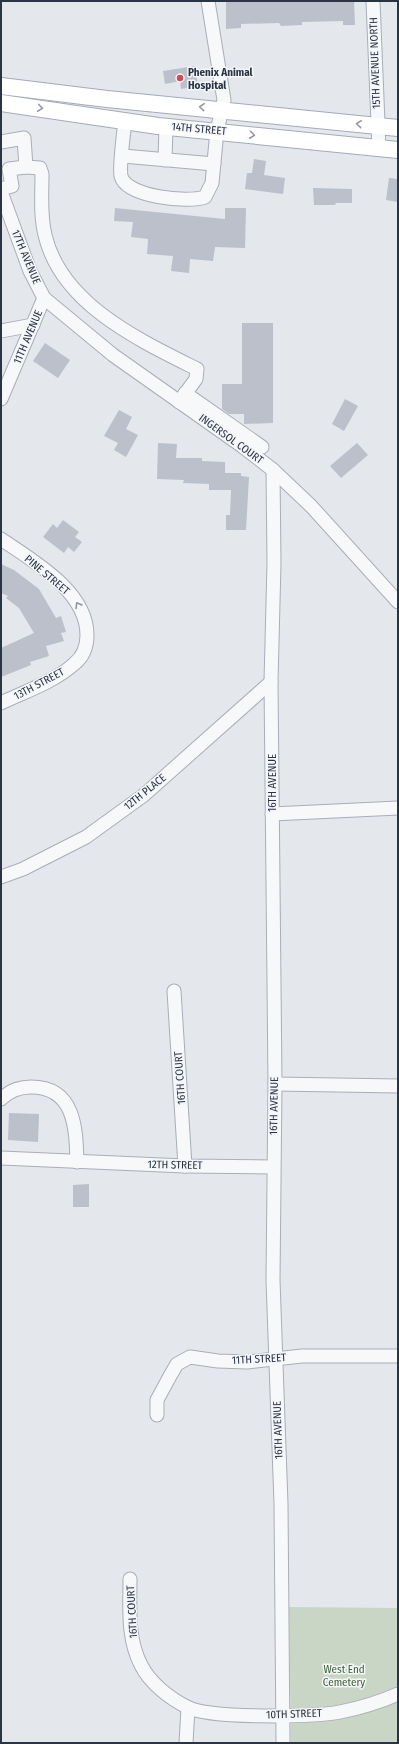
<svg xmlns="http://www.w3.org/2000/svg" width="399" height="1744" font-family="'Fira Sans Condensed',sans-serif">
  <rect width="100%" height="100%" fill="#e4e7ec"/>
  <path fill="#c9d6c5" d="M289,1607L398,1608V1743H291Z"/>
  <g fill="#bbc0ca">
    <path d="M226,1H354L355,25H343V21L302,22V25L281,26L279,23L241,24V28L226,29Z"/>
    <path d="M195,66L198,86L181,89L180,81L165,84L163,71Z"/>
    <path d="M254,159L266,161L264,175L285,178L283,194L245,189L247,173H252Z"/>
    <path d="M389,178L398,179V202L386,200Z"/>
    <path d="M313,188L352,189V203H336L335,205H314Z"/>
    <path d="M115,208L225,219V208H246L245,248L215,247L213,261L190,259L189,273L171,271L173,256L147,254L148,239L131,237L133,222L114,221Z"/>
    <path d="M242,323H273V423L244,424V414H229L222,409V384H242Z"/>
    <path d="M45,343L70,360L58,378L33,361Z"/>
    <path d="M345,399L358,406L344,431L332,424Z"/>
    <path d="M119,410L132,417L126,429L138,435L126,457L114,450L118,443L104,436Z"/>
    <path d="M158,443L177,444L176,458H202V461L225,462V473H241V476L249,477L246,530H226V515H230L231,490H209V484L183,483L184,480L157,479Z"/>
    <path d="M357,443L368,455L341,478L330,466Z"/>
    <path d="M63,520L79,532L75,537L82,542L74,552L68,547L64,553L43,537L53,524L57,528Z"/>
    <path d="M1,564L14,570L39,589L56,618L61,616L66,632L61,633L64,641L46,646L49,656L30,662L31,665L1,677V648L34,633L19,608L6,598L8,596L1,593Z"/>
    <path d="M9,1113L39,1114L38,1142L8,1140Z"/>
    <path d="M89,1184V1207H73V1185Z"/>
  </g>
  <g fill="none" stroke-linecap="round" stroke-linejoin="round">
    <g stroke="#a9aeb7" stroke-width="15">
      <g id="minor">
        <path d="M373,1L379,148"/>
        <path d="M125,120C124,132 119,166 121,176C126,197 188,203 205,197L212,183L217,131L224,100L208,1"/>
        <path d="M1,142L24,138L26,167L9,169L12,186L1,189"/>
        <path d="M123,156L214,164"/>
        <path d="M165,160L166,126"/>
        <path d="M26,167L40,168L42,174C42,194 40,215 45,235C61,304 139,340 197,369L196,379L179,402"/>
        <path d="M1,192L30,271L44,298L113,355L242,446L273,470L311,506L398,602"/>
        <path d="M1,331L33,325"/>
        <path d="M185,393L262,447"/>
        <path d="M1,399L44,298"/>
        <path d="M273,470L274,563L271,682L275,1084L273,1280L281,1504L283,1743"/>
        <path d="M1,539C33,561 87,591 87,635C87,647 83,657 74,664C54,682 24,692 1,703"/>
        <path d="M272,814L398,808"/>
        <path d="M1,877L23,869L86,837L144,795L271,682"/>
        <path d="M174,991L185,1166"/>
        <path d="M275,1084L398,1086"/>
        <path d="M1,1099C9,1091 20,1087 31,1087C75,1087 76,1128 77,1162"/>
        <path d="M1,1158L185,1166L273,1167"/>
        <path d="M157,1415V1400L170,1376L177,1364L190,1357L218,1361L247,1362L302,1356H398"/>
        <path d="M130,1579C130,1608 127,1638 141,1665C150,1683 169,1698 187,1707C210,1719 313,1717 340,1712C360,1708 380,1702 398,1694"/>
        <path d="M186,1743L188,1708"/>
      </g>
    </g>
    <g stroke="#a3abb8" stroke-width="18">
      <g id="major">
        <path d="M1,86L107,99L398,128"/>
        <path d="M1,103L158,126L398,150"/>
      </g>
    </g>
    <use href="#minor" stroke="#f7f8fa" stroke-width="13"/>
    <use href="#major" stroke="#fff" stroke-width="16"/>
  </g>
  <defs><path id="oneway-chevron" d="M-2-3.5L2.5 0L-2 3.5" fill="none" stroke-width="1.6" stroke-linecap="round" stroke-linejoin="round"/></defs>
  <g stroke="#959aa2">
    <use href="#oneway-chevron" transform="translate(202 107) rotate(-175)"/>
    <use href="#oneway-chevron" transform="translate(40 108) rotate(8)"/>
    <use href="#oneway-chevron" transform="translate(359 124) rotate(-175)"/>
    <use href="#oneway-chevron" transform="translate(252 135) rotate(7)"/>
  </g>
  <use stroke="#9196a0" href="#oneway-chevron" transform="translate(78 605) rotate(-121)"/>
  <circle fill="#d1495b" stroke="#f4f6f9" stroke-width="1.5" cx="180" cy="78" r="4"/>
  <g text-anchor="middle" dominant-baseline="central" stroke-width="3" stroke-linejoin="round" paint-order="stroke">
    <g font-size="11" fill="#2b3445" stroke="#f4f6f9">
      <text transform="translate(375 63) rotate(-92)">15TH AVENUE NORTH</text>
      <text transform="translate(199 129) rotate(5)">14TH STREET</text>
      <text transform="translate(26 257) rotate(67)">17TH AVENUE</text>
      <text transform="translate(28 337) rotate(-67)">11TH AVENUE</text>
      <text transform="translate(231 439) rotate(36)">INGERSOL COURT</text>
      <text transform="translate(47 575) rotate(40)">PINE STREET</text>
      <text transform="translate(39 684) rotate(-28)">13TH STREET</text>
      <text transform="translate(272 783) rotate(-90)">16TH AVENUE</text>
      <text transform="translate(145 792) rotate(-39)">12TH PLACE</text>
      <text transform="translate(180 1078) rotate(-94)">16TH COURT</text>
      <text transform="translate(274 1106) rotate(-89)">16TH AVENUE</text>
      <text transform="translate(175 1165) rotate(1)">12TH STREET</text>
      <text transform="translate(259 1359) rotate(-3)">11TH STREET</text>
      <text transform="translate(278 1430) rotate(-92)">16TH AVENUE</text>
      <text transform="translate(132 1612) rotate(-93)">16TH COURT</text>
      <text transform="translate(294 1714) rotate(-2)">10TH STREET</text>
    </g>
    <g font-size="11" font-weight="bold" fill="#2b3445" stroke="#f4f6f9" text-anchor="start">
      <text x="188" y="72">Phenix Animal<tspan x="188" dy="13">Hospital</tspan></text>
    </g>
    <g font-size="11" fill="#3f6138" stroke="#f4f6f9">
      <text x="344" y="1669">West End<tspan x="344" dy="13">Cemetery</tspan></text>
    </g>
  </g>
  <rect width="399" height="1744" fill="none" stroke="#2b3445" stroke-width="4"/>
</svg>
